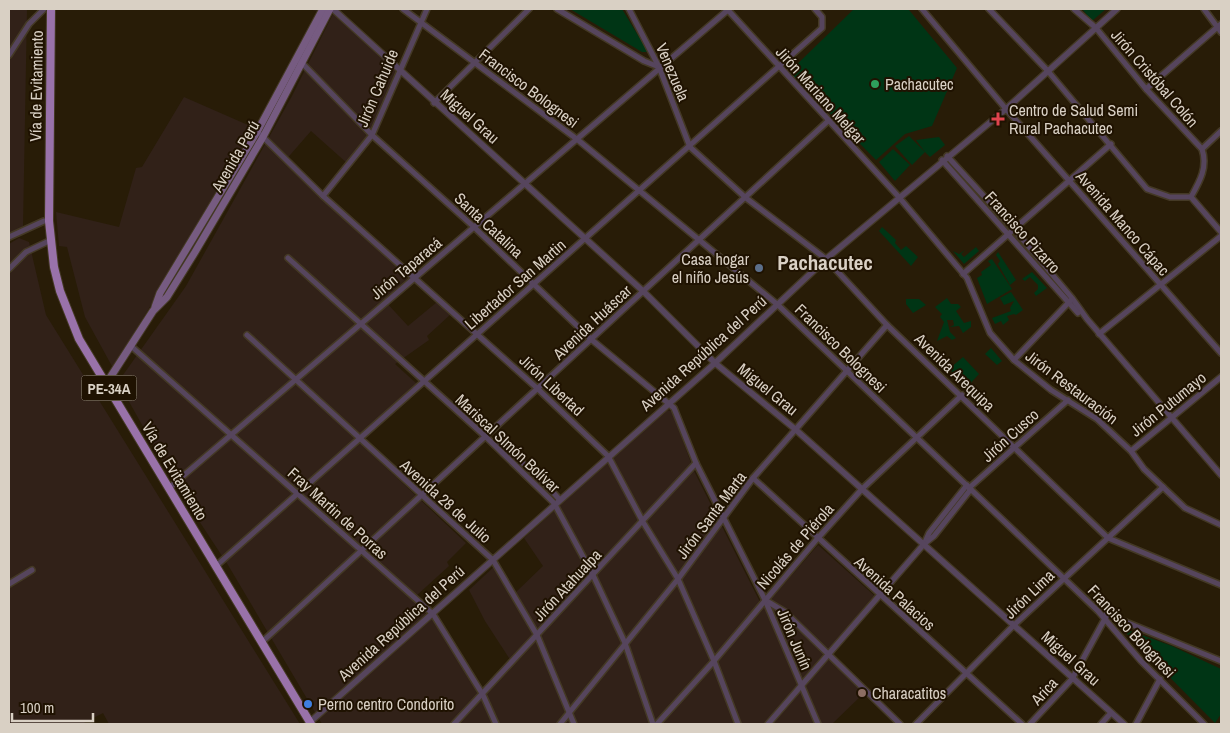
<svg xmlns="http://www.w3.org/2000/svg" width="1230" height="733" font-family="'Archivo Narrow',sans-serif">
  <rect width="100%" height="100%" fill="#281c07"/>
  <g fill="#312118">
    <path d="M9,9H27L23,226L9,235Z"/>
    <path d="M307,9H336L333,14L397,71L371,136L348,164L311,131L284,162L408,278L384,300L408,326L437,302L451,314L427,336L429,340L395,364L417,384L356,439L466,543L447,562L449,566L416,596L483,692L511,661L485,621L469,590L497,564L515,593L543,566L524,538L665,410L672,411L694,471L763,608L818,545L877,598L830,659L864,693L832,724H322L228,565L178,489L118,382L186,286L292,96L333,14Z"/>
    <path d="M184,97L257,129L113,368L85,317L67,247L59,246L56,212L119,227L136,168L142,167Z"/>
    <path d="M19,238L29,242L46,315L300,724H109L103,713L82,724H9V244Z"/>
  </g>
  <g fill="#003515">
    <path d="M570,9H622L648,52H642Z"/>
    <path d="M854,9L909,10L957,68L932,126L905,134L876,160L789,72Z"/>
    <path d="M1082,9H1106L1092,21Z"/>
    <path d="M909,136L925,152L916,140L939,137L945,145L930,157L925,152L912,165L895,146Z"/>
    <path d="M893,149L910,165L895,181L879,162Z"/>
    <path d="M882,227L896,240L895,243L901,250L906,246L918,257L911,266L879,231Z"/>
    <path d="M976,247L979,251L964,264L953,251L959,254L965,250L961,254L964,257Z"/>
    <path d="M998,252L1016,280L1010,285L998,264L1000,261L996,255Z"/>
    <path d="M992,259L1012,289L987,304L977,278L982,275L981,272L991,265L988,261Z"/>
    <path d="M1032,272L1047,288L1036,296L1034,293L1038,289V285L1030,277L1025,281L1022,279Z"/>
    <path d="M1011,292L1023,310L1016,315L1014,314L1007,316L1009,320L1003,325L1001,321L995,324L992,318L1011,311L1010,308L1014,301L1004,305L1000,298Z"/>
    <path d="M947,298L951,304H958L961,307L956,311L964,323L971,321V327L963,333L959,326L950,327L954,325L953,320H947L950,332L956,338L952,340L947,336L937,341L944,322L940,317L942,314L935,307Z"/>
    <path d="M906,299H919L926,305L913,313L906,304Z"/>
    <path d="M991,348L1002,361L997,365L985,354Z"/>
    <path d="M963,357L979,374L967,387L949,369Z"/>
    <path d="M1120,627L1172,646L1221,669V714L1215,723Z"/>
  </g>
  <g fill="none" stroke-linecap="round" stroke-linejoin="round">
    <g stroke="#443925" stroke-width="8">
      <g id="minor">
        <path d="M403,9L578,140L778,305L1098,611L1141,661L1204,724"/>
        <path d="M557,9L644,61L659,67"/>
        <path d="M629,9L659,67L690,147L746,198L826,259L887,325L1108,538L1221,585"/>
        <path d="M727,9L898,196L967,278L990,333L1014,360L1051,390L1097,419L1131,451L1144,469L1185,508L1221,525"/>
        <path d="M922,9L1006,109L1221,353"/>
        <path d="M989,9L1047,70L1147,189L1170,197H1191"/>
        <path d="M1074,9L1096,28L1146,89L1202,149C1208,167 1200,181 1191,197"/>
        <path d="M1204,9L1221,32"/>
        <path d="M9,55L29,24L44,9"/>
        <path d="M300,61L372,135L474,227L592,340L674,408L696,463L765,600L818,724"/>
        <path d="M1146,89L1221,24"/>
        <path d="M434,103L529,9"/>
        <path d="M261,135L323,196L538,389L608,456L643,522L678,579L714,661L738,724"/>
        <path d="M1202,149L1221,131"/>
        <path d="M947,156L1014,229L1072,298L1087,319L1221,475"/>
        <path d="M942,160L1078,313"/>
        <path d="M323,196L372,135L427,9"/>
        <path d="M1191,197L1221,232"/>
        <path d="M9,237L44,221H49"/>
        <path d="M288,258L486,437L554,503L593,575L625,643L653,724"/>
        <path d="M9,269L26,252L51,240"/>
        <path d="M963,274L1111,144"/>
        <path d="M1099,334L1221,236"/>
        <path d="M247,335L493,560L537,635L574,724"/>
        <path d="M131,346L433,614L483,695L496,724"/>
        <path d="M1014,360L1071,300"/>
        <path d="M499,442L544,482L559,499"/>
        <path d="M1131,451L1221,377"/>
        <path d="M753,478L1022,724"/>
        <path d="M169,488L729,9"/>
        <path d="M969,488L1068,400"/>
        <path d="M925,542L929,533L967,485"/>
        <path d="M216,566L822,28V17L815,9"/>
        <path d="M9,584L32,570"/>
        <path d="M765,600L785,612L900,724"/>
        <path d="M1106,614L1221,661"/>
        <path d="M262,642L828,121"/>
        <path d="M454,724L696,463"/>
        <path d="M560,724L678,579L753,478L887,325"/>
        <path d="M657,724L714,661L817,539L862,489L962,395"/>
        <path d="M768,724L924,544L934,536L971,489"/>
        <path d="M916,724L1014,625L1163,487"/>
        <path d="M1030,724L1072,679L1107,615"/>
        <path d="M1101,724L1111,713"/>
        <path d="M1136,724L1160,679"/>
      </g>
    </g>
    <g stroke="#443925" stroke-width="8">
      <g id="tertiary">
        <path d="M333,9L644,292L715,363L795,429L1124,724"/>
        <path d="M310,722L715,363L826,259L1006,109L1117,9"/>
      </g>
    </g>
    <g stroke="#443925" stroke-width="9">
      <g id="secondary">
        <path d="M155,307L160,293L257,132L323,9"/>
        <path d="M106,384L153,311L167,297L195,252L263,137L330,9"/>
      </g>
    </g>
    <g stroke="#443925" stroke-width="10">
      <path id="trunk" d="M51,9L49,221L54,267L60,291L79,339L311,724"/>
    </g>
    <use href="#minor" stroke="#56455d" stroke-width="5"/>
    <use href="#tertiary" stroke="#56455d" stroke-width="5.5"/>
    <use href="#secondary" stroke="#765b81" stroke-width="7"/>
    <use href="#trunk" stroke="#9972aa" stroke-width="8"/>
  </g>
  <circle fill="#2e9e5b" stroke="#1f1201" stroke-width="2" cx="875" cy="84" r="5"/>
  <path fill="#e0444e" stroke="#1f1201" stroke-width="2" d="M995.5 111.5h5v5h5v5h-5v5h-5v-5h-5v-5h5z"/>
  <circle fill="#5c6f8a" stroke="#1f1201" stroke-width="2" cx="759" cy="268" r="5"/>
  <circle fill="#8d6e63" stroke="#1f1201" stroke-width="2" cx="862" cy="693" r="5"/>
  <circle fill="#3f7fe0" stroke="#1f1201" stroke-width="2" cx="308" cy="704" r="5"/>
  <g text-anchor="middle" dominant-baseline="central" stroke-width="4" stroke-linejoin="round" paint-order="stroke">
    <rect fill="#1f1201" stroke="#a1978a" stroke-width="1" x="81.5" y="375.5" width="55" height="25" rx="4"/>
    <g font-size="15" font-weight="bold" fill="#d9d0c4">
      <text x="109" y="388">PE-34A</text>
    </g>
    <g font-size="16" fill="#d9d0c4" stroke="#1f1201">
      <text transform="translate(673 72) rotate(67)">Venezuela</text>
      <text transform="translate(1155 78) rotate(49)">Jirón Cristóbal Colón</text>
      <text transform="translate(36 86) rotate(-89)">Vía de Evitamiento</text>
      <text transform="translate(377 88) rotate(-67)">Jirón Cahuide</text>
      <text transform="translate(529 88) rotate(37)">Francisco Bolognesi</text>
      <text transform="translate(821 95) rotate(48)">Jirón Mariano Melgar</text>
      <text transform="translate(470 116) rotate(42)">Miguel Grau</text>
      <text transform="translate(235 156) rotate(-60)">Avenida Perú</text>
      <text transform="translate(1123 223) rotate(49)">Avenida Manco Cápac</text>
      <text transform="translate(489 225) rotate(43)">Santa Catalina</text>
      <text transform="translate(1023 232) rotate(48)">Francisco Pizarro</text>
      <text transform="translate(406 268) rotate(-40)">Jirón Taparacá</text>
      <text transform="translate(515 284) rotate(-41)">Libertador San Martin</text>
      <text transform="translate(592 322) rotate(-43)">Avenida Huáscar</text>
      <text transform="translate(841 348) rotate(44)">Francisco Bolognesi</text>
      <text transform="translate(703 353) rotate(-42)">Avenida República del Perú</text>
      <text transform="translate(955 372) rotate(44)">Avenida Arequipa</text>
      <text transform="translate(552 385) rotate(43)">Jirón Libertad</text>
      <text transform="translate(1072 387) rotate(37)">Jirón Restauración</text>
      <text transform="translate(768 389) rotate(39)">Miguel Grau</text>
      <text transform="translate(1168 404) rotate(-39)">Jirón Putumayo</text>
      <text transform="translate(1010 435) rotate(-42)">Jirón Cusco</text>
      <text transform="translate(508 443) rotate(43)">Mariscal SImón Bolívar</text>
      <text transform="translate(175 471) rotate(59)">Vía de Evitamiento</text>
      <text transform="translate(446 501) rotate(42)">Avenida 28 de Julio</text>
      <text transform="translate(338 513) rotate(42)">Fray Martin de Porras</text>
      <text transform="translate(711 515) rotate(-53)">Jirón Santa Marta</text>
      <text transform="translate(795 546) rotate(-49)">Nicolás de Piérola</text>
      <text transform="translate(567 585) rotate(-47)">Jirón Atahualpa</text>
      <text transform="translate(895 593) rotate(42)">Avenida Palacios</text>
      <text transform="translate(1029 594) rotate(-44)">Jirón Lima</text>
      <text transform="translate(401 623) rotate(-42)">Avenida República del Perú</text>
      <text transform="translate(1132 631) rotate(47)">Francisco Bolognesi</text>
      <text transform="translate(795 639) rotate(67)">Jirón Junín</text>
      <text transform="translate(1071 658) rotate(42)">Miguel Grau</text>
      <text transform="translate(1044 691) rotate(-47)">Arica</text>
    </g>
    <g font-size="16" fill="#d9d0c4" stroke="#1f1201" text-anchor="start">
      <text x="885" y="84">Pachacutec</text>
      <text x="1009" y="110">Centro de Salud Semi<tspan x="1009" dy="18">Rural Pachacutec</tspan></text>
      <text x="749" y="259" text-anchor="end">Casa hogar<tspan x="749" dy="18">el niño Jesús</tspan></text>
      <text x="872" y="693">Characatitos</text>
      <text x="318" y="704">Perno centro Condorito</text>
    </g>
    <g font-size="21" font-weight="bold" fill="#d9d0c4" stroke="#1f1201">
      <text x="825" y="262">Pachacutec</text>
    </g>
  </g>
  <rect width="1230" height="733" fill="none" stroke="#d9d0c4" stroke-width="20"/>
  <path d="M12 713v8h81v-8" fill="none" stroke="#d9d0c4" stroke-width="2.5"/>
  <text x="20" y="713" font-size="15" fill="#d9d0c4" stroke="#1f1201" stroke-width="4" paint-order="stroke">100 m</text>
</svg>
